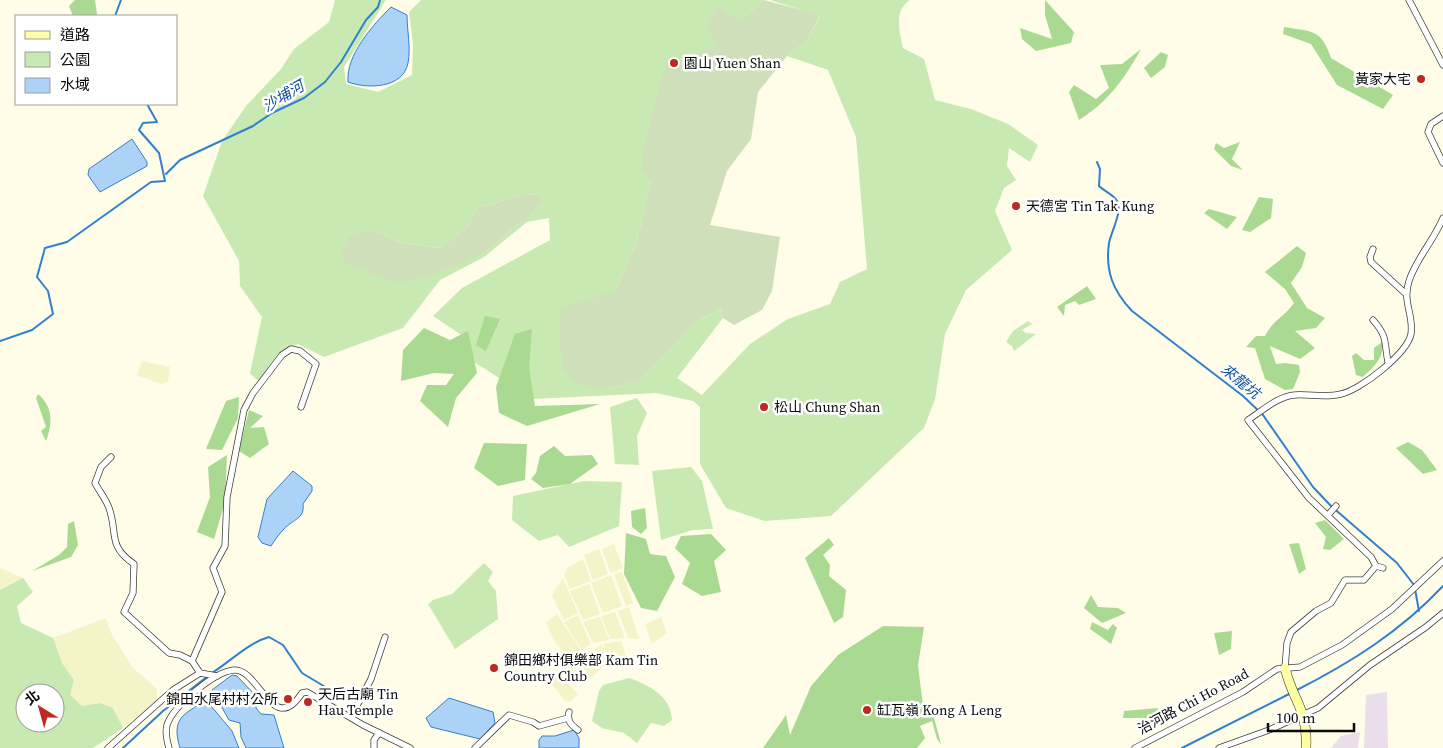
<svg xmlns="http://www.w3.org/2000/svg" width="1443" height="748" font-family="'Source Serif 4','Noto Sans TC',serif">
  <rect width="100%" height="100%" fill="#fffde8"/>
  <g fill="#eadeea">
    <path d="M1387,692L1388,748H1364L1366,695Z"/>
    <path d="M1360,732L1358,748H1331L1341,736Z"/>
  </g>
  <g fill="#f4f4c8">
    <path d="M142,361L170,367L168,382L160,384L137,375Z"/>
    <path d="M614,544L623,568L611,573L602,549Z"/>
    <path d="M599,549L608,574L593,580L584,555Z"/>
    <path d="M583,559L591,581L570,589L564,575L568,567Z"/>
    <path d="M0,568L23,578L0,590Z"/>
    <path d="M622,572L633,603L626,606L614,574Z"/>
    <path d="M611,575L622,606L603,613L591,583Z"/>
    <path d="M563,578L578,613L564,620L552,595Z"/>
    <path d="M589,584L600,614L583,620L570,591Z"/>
    <path d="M629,607L639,639L628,638L618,611Z"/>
    <path d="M615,612L625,638L610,639L601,616Z"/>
    <path d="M557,614L583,653L576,660L567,658L553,639L546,622Z"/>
    <path d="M578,615L591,644L582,650L564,622Z"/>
    <path d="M600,617L609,640L593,643L583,622Z"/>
    <path d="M661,617L667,633L652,644L645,624Z"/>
    <path d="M106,618L111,633L133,668L157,689V700L123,728L113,708L100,703L82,706L69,695L74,680L62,663L53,638Z"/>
    <path d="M621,641L626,656L609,661L603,644Z"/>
    <path d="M602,645L608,662L590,679L579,661L586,653Z"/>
    <path d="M570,662L573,664L580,678L575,686L561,673V669Z"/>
    <path d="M558,672L578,694L570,702L565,701L549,681Z"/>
  </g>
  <g fill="#c8e9b2" fill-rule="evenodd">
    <path d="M335,0H386L344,67L346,84L378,92L412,75L413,44L409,12L421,0H764L740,21L655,112L643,147L651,180L637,241L615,291L603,390L640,381L697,321L721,309L723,318L677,378L702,395L750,344L788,319L830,304L840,282L867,269L856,137L828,70L787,56L807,41L820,16L770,0H910C893,11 900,32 903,48L924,59L935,100L971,109L1008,124L1038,145L1030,162L1009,148L1007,166L1016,180L1004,188L995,211L1012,250L966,290L945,334L935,399L924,428L831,516L765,521L726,508L700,464V407L693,401L656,393L532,399L474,362L466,338L433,316L462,288L550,240L549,218L527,222L484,257L440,280L403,328L324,357L298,344L278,354L258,381L250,373L262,317L240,286L239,261L203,196L222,141L246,106L281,69L294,49L329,22ZM525,194L540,195L541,204L530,216L507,232L486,252L342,251L371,229L400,243L439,248L466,229L478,208Z"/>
    <path d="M1028,321L1032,324L1022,330L1026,333L1036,334L1014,351L1012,346L1006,342L1013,331Z"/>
    <path d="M637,398L647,413L637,436L639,465L615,464L610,407Z"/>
    <path d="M691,467L702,481L713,529L693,530L661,540L652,471Z"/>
    <path d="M584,481L622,482L619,526L569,547L558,535L539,541L512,520L513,496Z"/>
    <path d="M484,563L493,572L488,581L496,591L498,619L455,649L428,604L433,600L452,594Z"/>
    <path d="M23,578L33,592L17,606L21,623L53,638L62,663L74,680L70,695L82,706L100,703L113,708L123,728L93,748H0V590ZM25,693H55V723H25Z"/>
    <path d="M629,678C649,685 671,696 672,720L664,726L651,723L637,743L624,733L602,728L592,721L599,691L603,685Z"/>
  </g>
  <g fill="#aada91">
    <path d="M75,0H95L97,14L96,16H73L69,6Z"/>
    <path d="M1045,0L1074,32L1071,43L1036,51L1022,39L1020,28L1052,39L1045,15Z"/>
    <path d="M1284,27C1312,32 1321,28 1331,58L1393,95L1383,109L1337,85L1311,44L1283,34Z"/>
    <path d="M1141,49C1125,78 1108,102 1079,120L1069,92L1074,85L1096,99L1109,88L1100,65L1122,64Z"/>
    <path d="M1161,52L1168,55L1165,67L1151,78L1144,68Z"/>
    <path d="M1240,142L1232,159L1243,170L1231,166L1214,149L1216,143L1224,148Z"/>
    <path d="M1259,197L1273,199L1271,218L1250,232L1242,230Z"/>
    <path d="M1209,209L1237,217L1227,229L1204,213Z"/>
    <path d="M1297,246L1306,253L1302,267L1291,283L1307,308L1325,318L1316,328L1295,331L1315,348L1300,359L1270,346L1276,364L1285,363L1299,365L1300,372L1293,389L1285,390L1265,379L1255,348L1246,347L1256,336H1265C1271,322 1285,316 1294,303L1285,289L1265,272Z"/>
    <path d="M1087,286L1096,299L1079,305L1075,301L1065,305L1064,316L1057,307Z"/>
    <path d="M485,316L500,319L486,351L476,345Z"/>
    <path d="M424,328L450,340L468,331L477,373L456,398L448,427L420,401L427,385H446L454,374L434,373L401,381L403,350Z"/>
    <path d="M532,329L529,368L535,406L600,404L527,426L499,413L496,387L515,334Z"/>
    <path d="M1382,342C1385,357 1374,367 1363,377L1356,375L1352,356L1356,353L1364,360H1374V348Z"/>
    <path d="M38,394C53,407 53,423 46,441L41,431L46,427L36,398Z"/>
    <path d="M239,397L238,418L222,450L206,449L226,401Z"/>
    <path d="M249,410L263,416L250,428L264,427L269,444L250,458L239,451Z"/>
    <path d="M1408,442L1422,450L1437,470L1423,474L1396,448Z"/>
    <path d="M484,443L527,444L525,480L498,486L474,468Z"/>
    <path d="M554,446L565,456L592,455L598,464L570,484L543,488L531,479L536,473L540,456Z"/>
    <path d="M227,455L225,502L214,539L197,532L210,497L208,467Z"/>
    <path d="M645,508L647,528L641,534L632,527L631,511Z"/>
    <path d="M1325,520L1344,539L1330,550L1323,549L1326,537L1315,523Z"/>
    <path d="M74,521L78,545L71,557L32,571L59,555L67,547L68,524Z"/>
    <path d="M626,533L646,539L650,554L666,556L675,577L657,611L641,608L624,574Z"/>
    <path d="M711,534L726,550L714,561L721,592L702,596L682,584L690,563L675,548L681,536Z"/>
    <path d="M829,538L834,545L823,555L830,565L829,576L846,590L843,617L834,623L805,558Z"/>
    <path d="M1299,543L1306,569L1299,574L1289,544Z"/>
    <path d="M1091,595L1098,607L1118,608L1126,613L1102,623L1084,608Z"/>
    <path d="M1092,622L1108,630L1113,624L1117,628L1111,644L1090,629Z"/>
    <path d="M883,626L924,627L918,665L923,706L932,710L941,744L937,739L932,721L920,726L925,738L917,748H763L786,715L790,735L811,686L838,655Z"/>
    <path d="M1232,631L1231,649L1219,655L1214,633Z"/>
    <path d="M1158,708L1154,719L1157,728L1144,733V718H1123L1124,711Z"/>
  </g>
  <g fill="#cfdfba">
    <path d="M764,0L820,15L807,41L787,56L758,92L751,139L727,171L710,225L780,237L772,291L762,310L734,325L723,318L721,309L697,321L640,381L603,390L575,383L564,370L559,344L561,308L615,291L637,241L651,180L642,171L643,147L665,68L717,45L706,27L717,7L740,21Z"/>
    <path d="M525,194L541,195V204L530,216L507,232L486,252L439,273L400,284L344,263L342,251L349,237L371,229L400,243L439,248L466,229L478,208Z"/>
  </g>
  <g fill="#acd3f7" stroke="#3180cf">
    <path d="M391,7L407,15C407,30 411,49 408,63C403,89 367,89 348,82C346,55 372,26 391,7Z"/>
    <path d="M132,139L147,162V166L100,192L88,175L89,169Z"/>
    <path d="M293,471L312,486V491L303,504C305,519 293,519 284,529C279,534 275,540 271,546L262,543L258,537L267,499Z"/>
    <path d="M232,675L237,676L257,697L256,708L261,714L274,715L284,748H246L241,737L240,723L229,720L212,690Z"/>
    <path d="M449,698L493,712L495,723L480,739L431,727L426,718Z"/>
    <path d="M206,700L232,731L239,748H180C171,718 183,715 206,700Z"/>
    <path d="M574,730L579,738V748H539V740L542,736H555Z"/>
  </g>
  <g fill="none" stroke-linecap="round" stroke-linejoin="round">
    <g stroke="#3180cf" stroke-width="2">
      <path d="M115,16L121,0"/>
      <path d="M1097,162L1100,169L1099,186C1104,191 1114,195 1117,201C1123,211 1111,232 1109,243C1105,271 1113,291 1132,311L1243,396L1263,415L1313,487L1331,506L1397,563L1414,585"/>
      <path d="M166,174L180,160L253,126L272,113L304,98L325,82L341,62L366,20L378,7L380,0"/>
      <path d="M0,341L32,330L53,314L48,291L37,277L45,248L67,242L151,182L165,181L159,153L139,130L143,123L157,122L147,104"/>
      <path d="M1415,589L1419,611"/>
      <path d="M212,673C231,661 248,643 269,637L283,645L302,673L327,688"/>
      <path d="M1295,691C1350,663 1400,632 1443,586"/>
      <path d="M123,748L163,711L208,676"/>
      <path d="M1182,748L1291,693"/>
    </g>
    <g stroke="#3d3d3d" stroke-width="7">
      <g id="street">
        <path d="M1409,0L1443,65"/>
        <path d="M1443,116L1431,124L1428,132L1443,163"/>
        <path d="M1373,249L1370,257L1371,262L1406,294"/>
        <path d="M1373,320C1388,337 1384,342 1388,362"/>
        <path d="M111,457L101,467L95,483C99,491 106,499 109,508C118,532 107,546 134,564L133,593L124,612L169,653L180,655L192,661L200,673L217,676"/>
        <path d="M1328,515L1336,506"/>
        <path d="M1376,566L1383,568"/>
        <path d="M192,661L222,592L213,568L225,546L227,497L244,410L253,393L282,355L291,349L300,351L316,364L301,407"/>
        <path d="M1285,668L1287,643L1291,632L1316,611L1331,603L1345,580H1364L1376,566L1371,557L1309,498L1248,420C1262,411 1278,396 1295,395C1310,394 1326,398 1341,394C1360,390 1407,354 1411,334C1414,315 1402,302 1409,281C1416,259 1434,240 1443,218"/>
        <path d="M569,712C567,721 571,725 578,730"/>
        <path d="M351,717L371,679L385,637"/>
        <path d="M108,748L173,690L200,673"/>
        <path d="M169,748C167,741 165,732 167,725C173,706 214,672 234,670C259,668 273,738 302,693L307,692L363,725L410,748"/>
        <path d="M374,748V740L379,733"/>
        <path d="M475,748L509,715L533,722L539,726L568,718"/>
        <path d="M1135,748L1243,692L1277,669L1300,667L1342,645L1392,609L1443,561"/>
        <path d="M1219,748L1269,730L1318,708L1370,665L1426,627L1443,613"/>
      </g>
    </g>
    <g stroke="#2c2c2c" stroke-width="10">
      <path id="secondary" d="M1285,668C1293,702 1308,708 1306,748"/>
    </g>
    <use href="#street" stroke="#fff" stroke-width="5.5"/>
    <use href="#secondary" stroke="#ffffa3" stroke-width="9"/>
  </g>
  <g fill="#bc2a21" stroke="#fff" stroke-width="2">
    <circle cx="674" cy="63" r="5"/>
    <circle cx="1421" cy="79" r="5"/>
    <circle cx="1016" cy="206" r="5"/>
    <circle cx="764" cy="407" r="5"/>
    <circle cx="494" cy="668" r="5"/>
    <circle cx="288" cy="699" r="5"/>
    <circle cx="308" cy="702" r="5"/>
    <circle cx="867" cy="710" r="5"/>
  </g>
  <g text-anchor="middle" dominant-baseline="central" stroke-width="5" stroke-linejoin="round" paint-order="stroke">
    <g font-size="14" fill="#0a0a0a" stroke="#fff" text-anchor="start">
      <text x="684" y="63">園山 Yuen Shan</text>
      <text x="1411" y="79" text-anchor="end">黃家大宅</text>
      <text x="1026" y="206">天德宮 Tin Tak Kung</text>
      <text x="774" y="407">松山 Chung Shan</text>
      <text x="504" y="660">錦田鄉村俱樂部 Kam Tin<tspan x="504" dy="16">Country Club</tspan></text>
      <text x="318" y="694">天后古廟 Tin<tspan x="318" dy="16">Hau Temple</tspan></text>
      <text x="278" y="699" text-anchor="end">錦田水尾村村公所</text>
      <text x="877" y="710">缸瓦嶺 Kong A Leng</text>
    </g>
    <g font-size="14" fill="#0a0a0a" stroke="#fff">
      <text transform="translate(1193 701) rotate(-28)">治河路 Chi Ho Road</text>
    </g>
    <g font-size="15" font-style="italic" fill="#13529d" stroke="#fff">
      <text transform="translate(283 96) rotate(-31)">沙埔河</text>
      <text transform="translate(1241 381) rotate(39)">來龍坑</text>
    </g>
  </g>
  <rect x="15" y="15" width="162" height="90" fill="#ffffff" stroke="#9d9d9d"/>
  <rect x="25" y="31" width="25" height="8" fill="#ffffa3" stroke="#9d9d9d"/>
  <text x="60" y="40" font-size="15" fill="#0a0a0a">道路</text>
  <rect x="25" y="52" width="25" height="15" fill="#c8e9b2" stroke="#9d9d9d"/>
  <text x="60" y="65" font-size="15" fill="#0a0a0a">公園</text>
  <rect x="25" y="78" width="25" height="15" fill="#acd3f7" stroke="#9d9d9d"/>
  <text x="60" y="90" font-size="15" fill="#0a0a0a">水域</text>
  <g transform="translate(40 708) rotate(323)"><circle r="24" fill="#ffffff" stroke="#9d9d9d"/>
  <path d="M0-4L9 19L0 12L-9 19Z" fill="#bc2a21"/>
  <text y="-8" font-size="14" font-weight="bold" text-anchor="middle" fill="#0a0a0a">北</text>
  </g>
  <path d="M1268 723v8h86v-8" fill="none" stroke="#0a0a0a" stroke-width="2.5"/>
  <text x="1276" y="723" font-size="15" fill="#0a0a0a" stroke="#ffffff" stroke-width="4" paint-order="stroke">100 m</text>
</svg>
